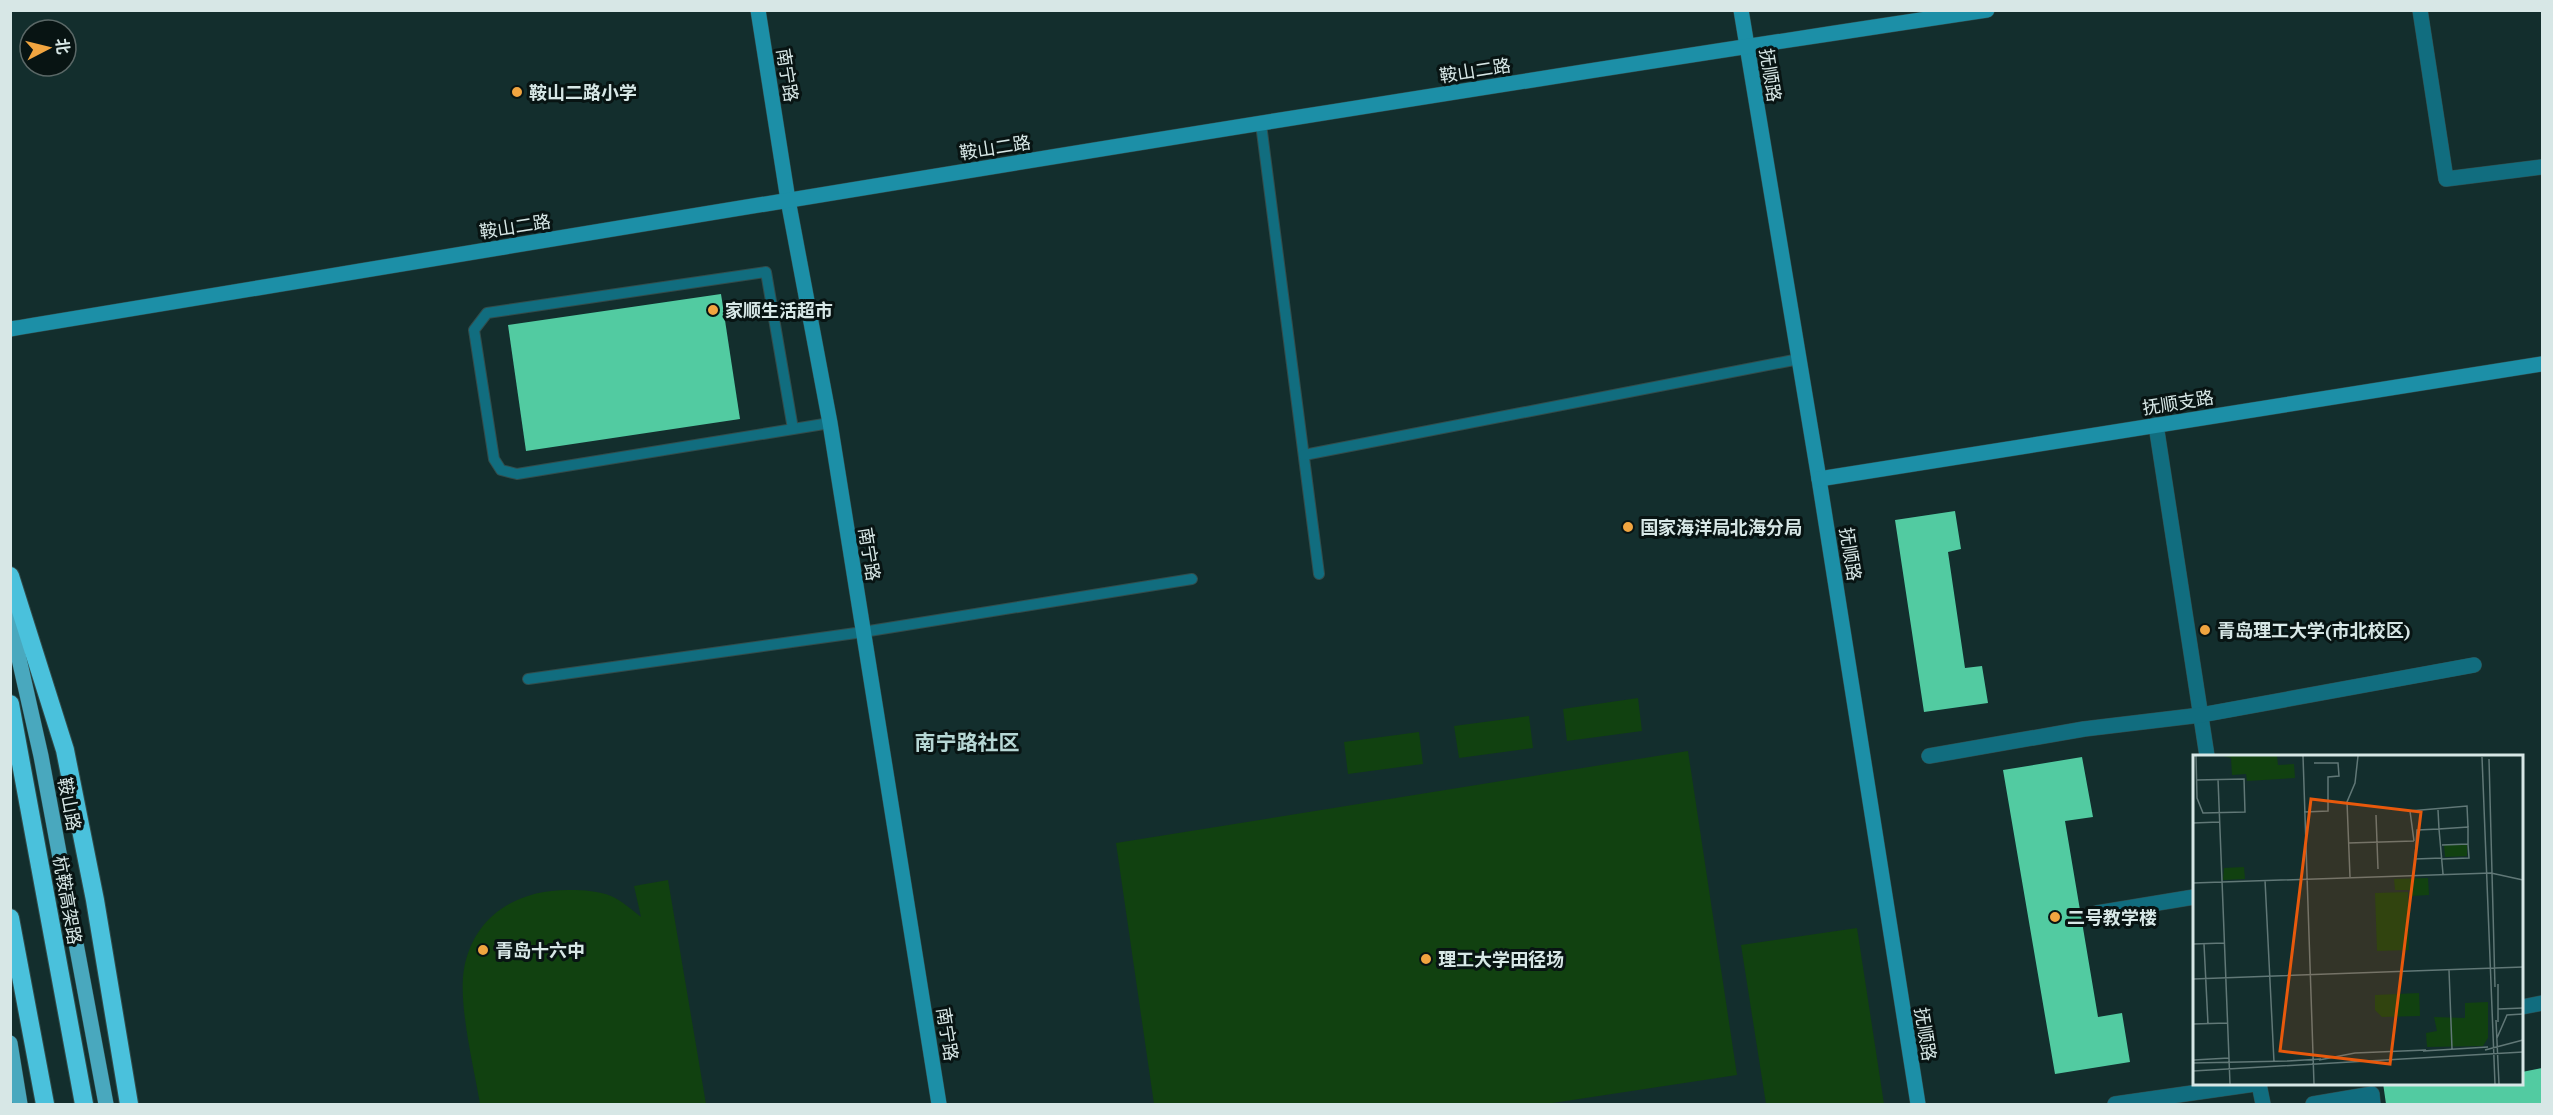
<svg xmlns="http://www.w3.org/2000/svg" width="2553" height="1115" font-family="'PT Serif','Noto Sans SC',serif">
  <rect width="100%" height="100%" fill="#132e2d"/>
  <g fill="#114110">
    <path d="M1638,698L1642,731L1567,741L1563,709Z"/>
    <path d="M1529,716L1533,748L1459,758L1454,726Z"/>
    <path d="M1419,732L1423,764L1348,774L1344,742Z"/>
    <path d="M1688,751L1737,1075L1546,1104H1154L1116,843Z"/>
    <path d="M668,880L706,1104H480C474,1067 458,1005 464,969C474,914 519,889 571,890C583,890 599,891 611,896C622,901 631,909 641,917L634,886Z"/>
    <path d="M1857,928L1884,1104H1766L1741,945Z"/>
  </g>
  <g fill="#52cba1">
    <path d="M721,294L740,419L526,451L508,325Z"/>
    <path d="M1955,511L1961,549L1948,552L1965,668L1982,666L1988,703L1924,712L1895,520Z"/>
    <path d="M2082,757L2093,817L2065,821L2098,1017L2122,1013L2130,1062L2055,1074L2003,770Z"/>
    <path d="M2542,1068V1104H2386L2383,1083H2522V1072Z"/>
  </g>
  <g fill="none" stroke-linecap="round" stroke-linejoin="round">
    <g stroke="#324c4b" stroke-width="12">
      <g id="lane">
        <path d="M1261,124L1319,574"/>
        <path d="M793,429L766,272L487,313L474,330L494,459L501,470L517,474L830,423"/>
        <path d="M1304,455L1799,359"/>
        <path d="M528,679L863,632L1192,579"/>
      </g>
    </g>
    <g stroke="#324c4b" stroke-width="16">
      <g id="street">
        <path d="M2420,10L2446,179L2542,167"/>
        <path d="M2156,425L2207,756"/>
        <path d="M1929,756L2084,729L2201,715L2474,665"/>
        <path d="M2097,913L2194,897"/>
        <path d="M2522,1007L2542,1003"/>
        <path d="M2259,1084L2263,1104"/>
        <path d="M2115,1104L2255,1084"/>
        <path d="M2313,1104L2372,1094L2373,1104"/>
      </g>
    </g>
    <g stroke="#324c4b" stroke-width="16">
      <g id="secondary">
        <path d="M758,10L788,200L830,423L939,1104"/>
        <path d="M1741,10L1819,479L1918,1104"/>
        <path d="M10,329C669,220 1327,109 1987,10"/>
        <path d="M1819,479L2542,364"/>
      </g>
    </g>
    <g stroke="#324c4b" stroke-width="16">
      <g id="primary">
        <path d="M10,619L41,756L106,1104"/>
        <path d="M10,1043L20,1104"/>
      </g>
    </g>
    <g stroke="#324c4b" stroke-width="20">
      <g id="highway">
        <path d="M10,576L65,750L95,900L129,1104"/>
        <path d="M10,704L84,1104"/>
        <path d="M10,918L45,1104"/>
      </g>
    </g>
    <use href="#lane" stroke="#116d7f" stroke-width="10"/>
    <use href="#street" stroke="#116d7f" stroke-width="15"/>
    <use href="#secondary" stroke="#1c8fa7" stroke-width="15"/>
    <use href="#primary" stroke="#49a8be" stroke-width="15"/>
    <use href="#highway" stroke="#4ac1dc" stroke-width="18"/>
  </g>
  <g fill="#f1a540" stroke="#081413" stroke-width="2">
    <circle cx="517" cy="92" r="6"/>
    <circle cx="713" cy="310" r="6"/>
    <circle cx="1628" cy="527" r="6"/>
    <circle cx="2205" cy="630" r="6"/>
    <circle cx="2055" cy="917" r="6"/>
    <circle cx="483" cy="950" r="6"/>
    <circle cx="1426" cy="959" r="6"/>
  </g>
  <g text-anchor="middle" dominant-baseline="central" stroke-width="6" stroke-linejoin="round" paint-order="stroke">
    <g font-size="18" fill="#d7e7e6" stroke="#081413">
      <text transform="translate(1475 70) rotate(-9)">鞍山二路</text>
      <text transform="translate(788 75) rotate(81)">南宁路</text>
      <text transform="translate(1771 75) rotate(81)">抚顺路</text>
      <text transform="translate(995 147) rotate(-9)">鞍山二路</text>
      <text transform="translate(515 226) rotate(-9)">鞍山二路</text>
      <text transform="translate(2178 402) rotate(-9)">抚顺支路</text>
      <text transform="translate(870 554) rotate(81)">南宁路</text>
      <text transform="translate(1851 554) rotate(81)">抚顺路</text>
      <text transform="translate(70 804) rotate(79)">鞍山路</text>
      <text transform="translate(68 900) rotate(80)">杭鞍高架路</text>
      <text transform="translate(948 1034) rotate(81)">南宁路</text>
      <text transform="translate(1926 1034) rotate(81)">抚顺路</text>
    </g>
    <g font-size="18" font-weight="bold" fill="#d7e7e6" stroke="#081413" text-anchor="start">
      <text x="529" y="92">鞍山二路小学</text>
      <text x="725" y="310">家顺生活超市</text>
      <text x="1640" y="527">国家海洋局北海分局</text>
      <text x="2217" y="630">青岛理工大学(市北校区)</text>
      <text x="2067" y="917">二号教学楼</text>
      <text x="495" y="950">青岛十六中</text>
      <text x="1438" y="959">理工大学田径场</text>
    </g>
    <g font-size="21" font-weight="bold" fill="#b7d7d5" stroke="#081413">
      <text x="967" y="742">南宁路社区</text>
    </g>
  </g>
  <g transform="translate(2193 755)">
    <rect width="330" height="330" fill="#132e2d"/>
    <path d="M30,1H84L85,10L101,9L102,23L54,26L53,19L39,20L38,3ZM274,89V101L252,102L251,90ZM51,112L52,124L30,125L31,113ZM235,123L236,140L219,141L218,135H202L201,124ZM215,137L216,195L184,196L182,138ZM226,238L227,261L189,262L182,255V240ZM295,247V283L290,291L234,292L233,278L244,276L241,262L272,263V248Z" fill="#114110"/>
    <path fill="none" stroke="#617877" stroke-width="1.5" d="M3,1L4,43L10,58L52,57L51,24L3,25M110,1L121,329M289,2L302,329M296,4L302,232M25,24L37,329M245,55L246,74L224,75L222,104L249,103M111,57L135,56V22L146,21L145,8H121M183,60L185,114M0,68L26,67M221,86L217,56L274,51L275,72M155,88L221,86M249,90L275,89V72L246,74L250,119M249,104L276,103L275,89M157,122L154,47L162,28L165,1M72,125L81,307M0,128L298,118L330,125M0,189L31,188M11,189L15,269M256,215L259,294M0,224L330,212M305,229V267M305,254L330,253M303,265L306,329M0,269L34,268M304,283L314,260L330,259M292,295L330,285M230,296L295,292M1,305L36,303M126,305L162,298L233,295M95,306L128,304M0,308L97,306M0,316L330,297"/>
    <path fill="#e8590c" fill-opacity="0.15" stroke="#e8590c" stroke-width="3" d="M118,44L228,57L197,309L87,296Z"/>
    <rect width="330" height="330" fill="none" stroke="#d7e7e6" stroke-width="3"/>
  </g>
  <rect width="2553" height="1115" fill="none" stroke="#d7e7e6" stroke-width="24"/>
  <g transform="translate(48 48) rotate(83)"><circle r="28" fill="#081413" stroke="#5b6867" stroke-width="1.5"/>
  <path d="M0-4.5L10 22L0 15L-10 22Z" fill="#f1a540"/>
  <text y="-9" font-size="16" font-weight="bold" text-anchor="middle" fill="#d7e7e6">北</text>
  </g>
</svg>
